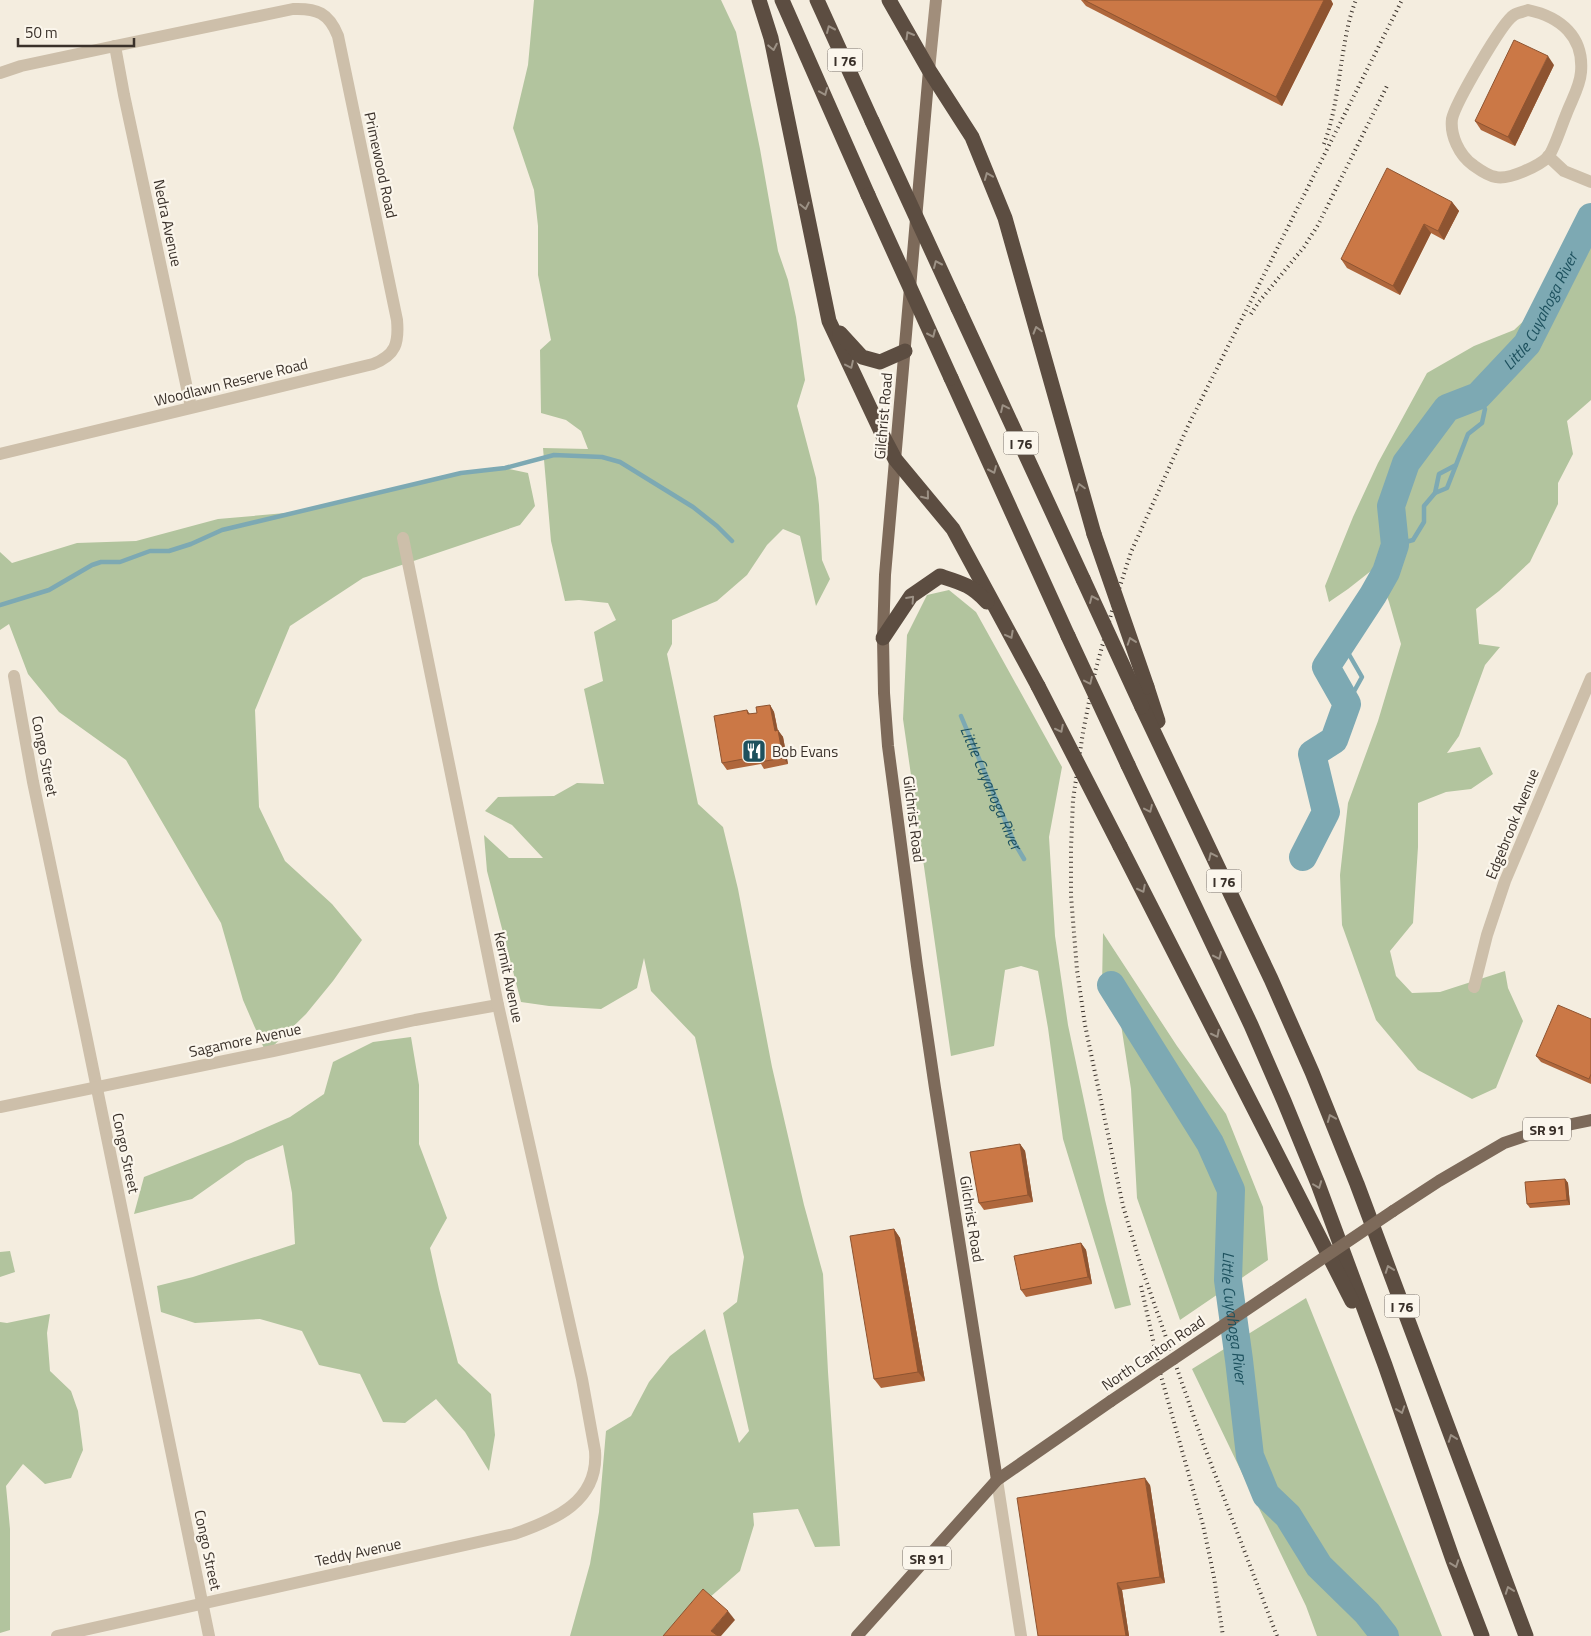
<svg xmlns="http://www.w3.org/2000/svg" width="1591" height="1636" font-family="'Titillium Web',sans-serif">
  <rect width="100%" height="100%" fill="#f4eddf"/>
  <g fill="#b2c49e">
    <path d="M534,0H721L736,32L760,149L778,251L788,280L796,317L805,380L797,406L816,478L819,505L822,560L830,579L816,606L800,536L783,529L767,545L747,575L717,601L672,620V644L667,654L698,804L723,827L738,889L772,1067L804,1205L823,1274L828,1372L840,1546L815,1547L798,1509L753,1513L754,1525L740,1571L709,1598L677,1636H570L590,1564L599,1512L606,1431L631,1416L649,1382L670,1356L705,1329L739,1443L749,1431L723,1313L737,1302L744,1257L695,1037L651,991L644,958L637,988L601,1009L549,1006L521,1002L487,871L484,835L509,858H543L512,825L485,811L498,797L554,796L577,783L604,784L584,689L603,681L594,632L616,620L608,603L579,600L565,601L551,541L543,448L588,449L581,431L566,420L541,413L540,350L551,340L538,275V226L534,190L513,128L528,65Z"/>
    <path d="M1591,217V400L1567,421L1573,454L1558,483V504L1530,562L1499,591L1476,609L1479,644L1500,647L1485,665L1459,736L1447,753L1480,747L1493,774L1471,789L1446,792L1418,803V847L1413,923L1390,951L1396,976L1412,993L1440,992L1505,971L1508,988L1523,1021L1496,1088L1472,1099L1418,1070L1376,1020L1342,925L1340,875L1348,803L1378,721L1401,644L1389,602L1376,567L1348,589L1329,602L1325,586L1353,517L1378,463L1427,373L1474,346L1514,330L1552,294Z"/>
    <path d="M505,468L528,473L535,506L520,525L363,578L290,626L255,710L259,807L285,861L332,904L362,940L333,981L306,1014L266,1053L243,1000L221,923L126,760L59,712L28,674L9,624L0,630V552L12,563L77,543L136,541L218,519L297,512L461,473Z"/>
    <path d="M949,590L976,612L1062,767L1049,837L1055,936L1068,1025L1105,1200L1131,1305L1115,1309L1063,1139L1048,1028L1038,971L1021,966L1005,970L994,1046L951,1056L903,719L907,635L927,595Z"/>
    <path d="M1103,933L1177,1046L1226,1114L1263,1207L1268,1260L1180,1320L1137,1198L1131,1089L1120,1018L1102,986Z"/>
    <path d="M411,1037L419,1085V1144L447,1218L430,1248L439,1289L458,1363L491,1394L495,1435L489,1471L465,1432L436,1399L405,1423L383,1422L360,1374L319,1365L302,1331L260,1319L195,1323L161,1312L157,1286L193,1277L295,1244L292,1193L283,1145L246,1161L192,1199L134,1214L144,1177L231,1143L290,1117L324,1094L333,1062L373,1042Z"/>
    <path d="M10,1251L15,1272L0,1277V1252Z"/>
    <path d="M1306,1298L1442,1636H1317L1306,1606L1192,1369Z"/>
    <path d="M50,1314L47,1333L50,1371L71,1391L78,1411L83,1450L71,1478L45,1484L23,1464L6,1486L10,1529V1630L0,1633V1322L7,1323Z"/>
  </g>
  <g fill="none" stroke-linecap="round" stroke-linejoin="round">
    <g stroke="#7da9b3" stroke-width="4.5">
      <path d="M1435,493L1447,488L1456,465"/>
      <path d="M1395,545L1413,540L1424,522V506L1435,493L1439,474L1456,465L1468,434L1482,423L1485,409L1478,396"/>
      <path d="M0,605L49,590L92,565L101,562H120L150,551H169L191,544L222,530L461,473L505,468L554,455L602,457L620,462L693,507L717,526L732,541"/>
      <path d="M1343,644L1362,677L1347,704"/>
      <path id="s1" d="M961,716L1015,844L1024,859"/>
      <path d="M1111,985L1114,989"/>
    </g>
    <g stroke="#7da9b3" stroke-width="28">
      <path id="s2" d="M1303,857L1326,812L1312,754L1334,740L1347,704L1326,667L1373,595L1386,572L1395,545L1391,506L1406,463L1447,408L1478,396L1527,344L1591,217"/>
      <path id="s3" d="M1111,985L1210,1143L1231,1190L1228,1280L1239,1360L1250,1456L1266,1495L1288,1516L1319,1566L1367,1613L1385,1636"/>
    </g>
    <g stroke="#cdbfaa" stroke-width="12">
      <path d="M1528,10C1561,17 1584,37 1581,72C1580,87 1571,101 1566,115C1562,124 1554,150 1548,157C1539,166 1509,180 1496,177C1488,176 1480,170 1473,165C1459,155 1450,135 1452,119C1455,104 1502,22 1514,15C1518,12 1524,12 1528,10Z"/>
      <path d="M115,46L124,95L191,407"/>
      <path d="M0,73L21,66L115,46L293,9C317,8 329,13 338,36L397,320C399,343 396,355 373,364L0,454"/>
      <path d="M1548,156L1564,171L1591,182"/>
      <path d="M14,676L33,782L85,1030L209,1636"/>
      <path d="M1474,987L1487,935L1505,881L1591,678"/>
      <path d="M0,1107L273,1051L415,1020L498,1005"/>
      <path d="M997,1480L1021,1636"/>
      <path d="M57,1636L514,1534C555,1520 599,1501 595,1451L582,1379L498,1005L403,538"/>
    </g>
    <path stroke="#a18e7b" stroke-width="12" d="M929,70L936,0"/>
    <g stroke="#7d6a5a" stroke-width="12">
      <path d="M929,70L885,575L883,638L884,693L888,746L917,966L935,1088L997,1480"/>
      <path d="M1393,1211L1439,1181L1504,1143L1543,1130L1591,1120"/>
      <path d="M857,1636L997,1480L1111,1401"/>
    </g>
    <g stroke="#5c4d41" stroke-width="15">
      <path d="M759,0L771,38L829,321L885,440L895,459L953,529L1038,686"/>
      <path d="M782,0L868,195"/>
      <path d="M817,0L872,121"/>
      <path d="M889,0L929,70L972,137L1005,218L1094,534"/>
      <path d="M958,308L1083,579"/>
      <path d="M840,333L862,357L880,362L905,351"/>
      <path d="M951,378L1068,636"/>
      <path d="M883,638L911,596L940,576C962,583 971,585 987,602"/>
      <path d="M1147,687L1158,721"/>
      <path d="M1142,707L1271,979L1312,1072L1357,1184L1526,1636"/>
      <path d="M1128,765L1251,1025L1284,1101L1318,1184L1385,1365L1453,1560L1482,1636"/>
      <path d="M1120,846L1352,1301"/>
    </g>
    <g stroke="#3a312a" stroke-width="4" stroke-dasharray="1 4" stroke-linecap="butt">
      <path d="M1324,144C1335,115 1338,83 1343,53C1346,35 1349,17 1356,0"/>
      <path d="M1251,314L1258,303L1304,247L1318,225L1387,86"/>
      <path d="M1141,1286L1161,1376L1203,1525L1214,1577L1223,1636"/>
      <path d="M1277,1636L1203,1443L1141,1266L1123,1206L1085,1025L1077,970L1071,896V848L1073,800L1083,732L1095,672L1112,611L1131,552L1188,426L1402,0"/>
    </g>
    <path stroke="#7d6a5a" stroke-width="12" d="M1111,1401L1393,1211"/>
    <g stroke="#5c4d41" stroke-width="15">
      <path d="M872,121L958,308"/>
      <path d="M868,195L951,378"/>
      <path d="M1094,534L1147,687"/>
      <path d="M1083,579L1142,707"/>
      <path d="M1068,636L1128,765"/>
      <path d="M1038,686L1120,846"/>
    </g>
  </g>
  <g fill="#af673c">
    <path d="M1081,0H1331L1333,4L1282,106L1086,6Z"/>
    <path d="M1554,65L1515,146L1481,130L1475,121Z"/>
    <path d="M1452,202L1459,211L1444,240L1431,233L1400,295L1347,268L1341,259Z"/>
    <path d="M770,705L774,712L778,731L783,737L788,764L764,769L761,764L727,770L722,763L747,710L750,714L757,713Z"/>
    <path d="M1591,1019V1084L1541,1062L1536,1056Z"/>
    <path d="M1020,1144L1025,1151L1033,1202L984,1210L979,1203Z"/>
    <path d="M1565,1179L1568,1183L1570,1205L1530,1208L1527,1204Z"/>
    <path d="M894,1229L900,1238L925,1381L881,1388L874,1379Z"/>
    <path d="M1081,1243L1086,1250L1092,1284L1026,1297L1021,1290Z"/>
    <path d="M1150,1485L1165,1583L1122,1590L1129,1636H1038Z"/>
  </g>
  <g fill="#8e5431">
    <path d="M1324,0H1331L1333,4L1282,106L1276,97Z"/>
    <path d="M1548,56L1554,65L1515,146L1508,137Z"/>
    <path d="M1452,202L1459,211L1444,240L1438,231Z"/>
    <path d="M1424,224L1431,233L1400,295L1393,286Z"/>
    <path d="M770,705L774,712L779,738L775,731Z"/>
    <path d="M778,730L783,737L788,764L783,758Z"/>
    <path d="M1020,1144L1025,1151L1033,1202L1028,1195Z"/>
    <path d="M1565,1179L1568,1183L1570,1205L1567,1200Z"/>
    <path d="M894,1229L900,1238L925,1381L918,1372Z"/>
    <path d="M1081,1243L1086,1250L1092,1284L1088,1277Z"/>
    <path d="M1145,1478L1150,1485L1165,1583L1160,1577Z"/>
    <path d="M1117,1583L1122,1590L1129,1636H1126Z"/>
    <path d="M728,1611L735,1620L721,1636H715L711,1631Z"/>
  </g>
  <g fill="#cb7846" stroke="#8e5431">
    <path d="M1084,0H1324L1276,97Z"/>
    <path d="M1514,40L1548,56L1508,137L1475,121Z"/>
    <path d="M1387,168L1452,202L1438,231L1424,224L1393,286L1341,259Z"/>
    <path d="M770,705L775,731L778,730L783,758L760,762L759,756L722,763L714,716L747,710L748,714L757,713L756,707Z"/>
    <path d="M1558,1005L1591,1019V1074L1589,1079L1536,1056Z"/>
    <path d="M1020,1144L1028,1195L979,1203L970,1152Z"/>
    <path d="M1565,1179L1567,1200L1527,1204L1525,1182Z"/>
    <path d="M894,1229L918,1372L874,1379L850,1236Z"/>
    <path d="M1081,1243L1088,1277L1021,1290L1014,1256Z"/>
    <path d="M1145,1478L1160,1577L1117,1583L1126,1636H1038L1017,1498Z"/>
    <path d="M703,1589L728,1611L711,1631L718,1636H663Z"/>
  </g>
  <defs><path id="oneway-chevron" d="M-2-3.5L2.5 0L-2 3.5" fill="none" stroke-width="1.6" stroke-linecap="round" stroke-linejoin="round" transform="scale(1.25)"/></defs>
  <g stroke="#9c9185">
    <use href="#oneway-chevron" transform="translate(830 29) rotate(-114)"/>
    <use href="#oneway-chevron" transform="translate(909 35) rotate(-120)"/>
    <use href="#oneway-chevron" transform="translate(773 47) rotate(79)"/>
    <use href="#oneway-chevron" transform="translate(824 92) rotate(67)"/>
    <use href="#oneway-chevron" transform="translate(988 176) rotate(-112)"/>
    <use href="#oneway-chevron" transform="translate(805 206) rotate(78)"/>
    <use href="#oneway-chevron" transform="translate(937 264) rotate(-114)"/>
    <use href="#oneway-chevron" transform="translate(1037 330) rotate(-106)"/>
    <use href="#oneway-chevron" transform="translate(932 334) rotate(66)"/>
    <use href="#oneway-chevron" transform="translate(850 365) rotate(65)"/>
    <use href="#oneway-chevron" transform="translate(1004 408) rotate(-115)"/>
    <use href="#oneway-chevron" transform="translate(993 470) rotate(66)"/>
    <use href="#oneway-chevron" transform="translate(1080 487) rotate(-106)"/>
    <use href="#oneway-chevron" transform="translate(926 496) rotate(51)"/>
    <use href="#oneway-chevron" transform="translate(911 599) rotate(-48)"/>
    <use href="#oneway-chevron" transform="translate(1093 599) rotate(-114)"/>
    <use href="#oneway-chevron" transform="translate(1010 635) rotate(62)"/>
    <use href="#oneway-chevron" transform="translate(1131 641) rotate(-109)"/>
    <use href="#oneway-chevron" transform="translate(1089 681) rotate(65)"/>
    <use href="#oneway-chevron" transform="translate(1060 729) rotate(63)"/>
    <use href="#oneway-chevron" transform="translate(1149 809) rotate(65)"/>
    <use href="#oneway-chevron" transform="translate(1212 856) rotate(-115)"/>
    <use href="#oneway-chevron" transform="translate(1142 889) rotate(63)"/>
    <use href="#oneway-chevron" transform="translate(1218 956) rotate(65)"/>
    <use href="#oneway-chevron" transform="translate(1216 1034) rotate(63)"/>
    <use href="#oneway-chevron" transform="translate(1331 1118) rotate(-112)"/>
    <use href="#oneway-chevron" transform="translate(1318 1185) rotate(69)"/>
    <use href="#oneway-chevron" transform="translate(1389 1269) rotate(-110)"/>
    <use href="#oneway-chevron" transform="translate(1401 1410) rotate(71)"/>
    <use href="#oneway-chevron" transform="translate(1452 1438) rotate(-110)"/>
    <use href="#oneway-chevron" transform="translate(1455 1564) rotate(70)"/>
    <use href="#oneway-chevron" transform="translate(1509 1590) rotate(-110)"/>
  </g>
  <defs>
    <g id="restaurant-square" transform="scale(1.25)"><rect x="-9" y="-9" width="18" height="18" rx="4" fill="#1d515e" stroke="#fbf6ec"/><path d="M-5-6h1v4h1v-4h1v4h1v-4h1v5L-1.5 .5V6h-2V.5L-5-1ZM5-6V6H3V1.5H1.5Q1.5-4 5-6Z" fill="#fff"/></g>
  </defs>
  <g fill-rule="evenodd">
    <use href="#restaurant-square" x="754" y="751"/>
  </g>
  <g text-anchor="middle" dominant-baseline="central" stroke-width="4.5" stroke-linejoin="round" paint-order="stroke">
    <g fill="#fbf6ec" stroke="#746c64" stroke-width="1">
      <rect x="827.5" y="48.5" width="35" height="23" rx="4"/>
      <rect x="1003.5" y="431.5" width="35" height="23" rx="4"/>
      <rect x="1206.5" y="869.5" width="35" height="23" rx="4"/>
      <rect x="1523" y="1117.5" width="48" height="23" rx="4"/>
      <rect x="1384.5" y="1294.5" width="35" height="23" rx="4"/>
      <rect x="903" y="1546.5" width="48" height="23" rx="4"/>
    </g>
    <g font-size="14" font-weight="bold" fill="#3a312a">
      <text x="845" y="60">I 76</text>
      <text x="1021" y="443">I 76</text>
      <text x="1224" y="881">I 76</text>
      <text x="1547" y="1129">SR 91</text>
      <text x="1402" y="1306">I 76</text>
      <text x="927" y="1558">SR 91</text>
    </g>
    <g font-size="15" fill="#3a312a" stroke="#fbf6ec">
      <text transform="translate(381 165) rotate(78)">Primewood Road</text>
      <text transform="translate(168 223) rotate(78)">Nedra Avenue</text>
      <text transform="translate(231 382) rotate(-14)">Woodlawn Reserve Road</text>
      <text transform="translate(883 416) rotate(-85)">Gilchrist Road</text>
      <text transform="translate(45 756) rotate(79)">Congo Street</text>
      <text transform="translate(914 819) rotate(83)">Gilchrist Road</text>
      <text transform="translate(1512 824) rotate(-68)">Edgebrook Avenue</text>
      <text transform="translate(509 977) rotate(78)">Kermit Avenue</text>
      <text transform="translate(245 1040) rotate(-12)">Sagamore Avenue</text>
      <text transform="translate(126 1153) rotate(78)">Congo Street</text>
      <text transform="translate(972 1219) rotate(81)">Gilchrist Road</text>
      <text transform="translate(1153 1353) rotate(-34)">North Canton Road</text>
      <text transform="translate(208 1550) rotate(78)">Congo Street</text>
      <text transform="translate(358 1552) rotate(-12)">Teddy Avenue</text>
    </g>
    <g font-size="15" fill="#3a312a" stroke="#fbf6ec" text-anchor="start">
      <text x="772" y="751">Bob Evans</text>
    </g>
    <g font-size="16" font-style="italic" fill="#1d515e" stroke="#fbf6ec">
      <text stroke="none"><textPath href="#s2" startOffset="651">Little Cuyahoga River</textPath></text>
      <text stroke="none"><textPath href="#s1" startOffset="78">Little Cuyahoga River</textPath></text>
      <text stroke="none"><textPath href="#s3" startOffset="366">Little Cuyahoga River</textPath></text>
    </g>
  </g>
  <path d="M18 38v8h116v-8" fill="none" stroke="#3a312a" stroke-width="2.5"/>
  <text x="25" y="38" font-size="15" fill="#3a312a" stroke="#fbf6ec" stroke-width="4" paint-order="stroke">50 m</text>
</svg>
